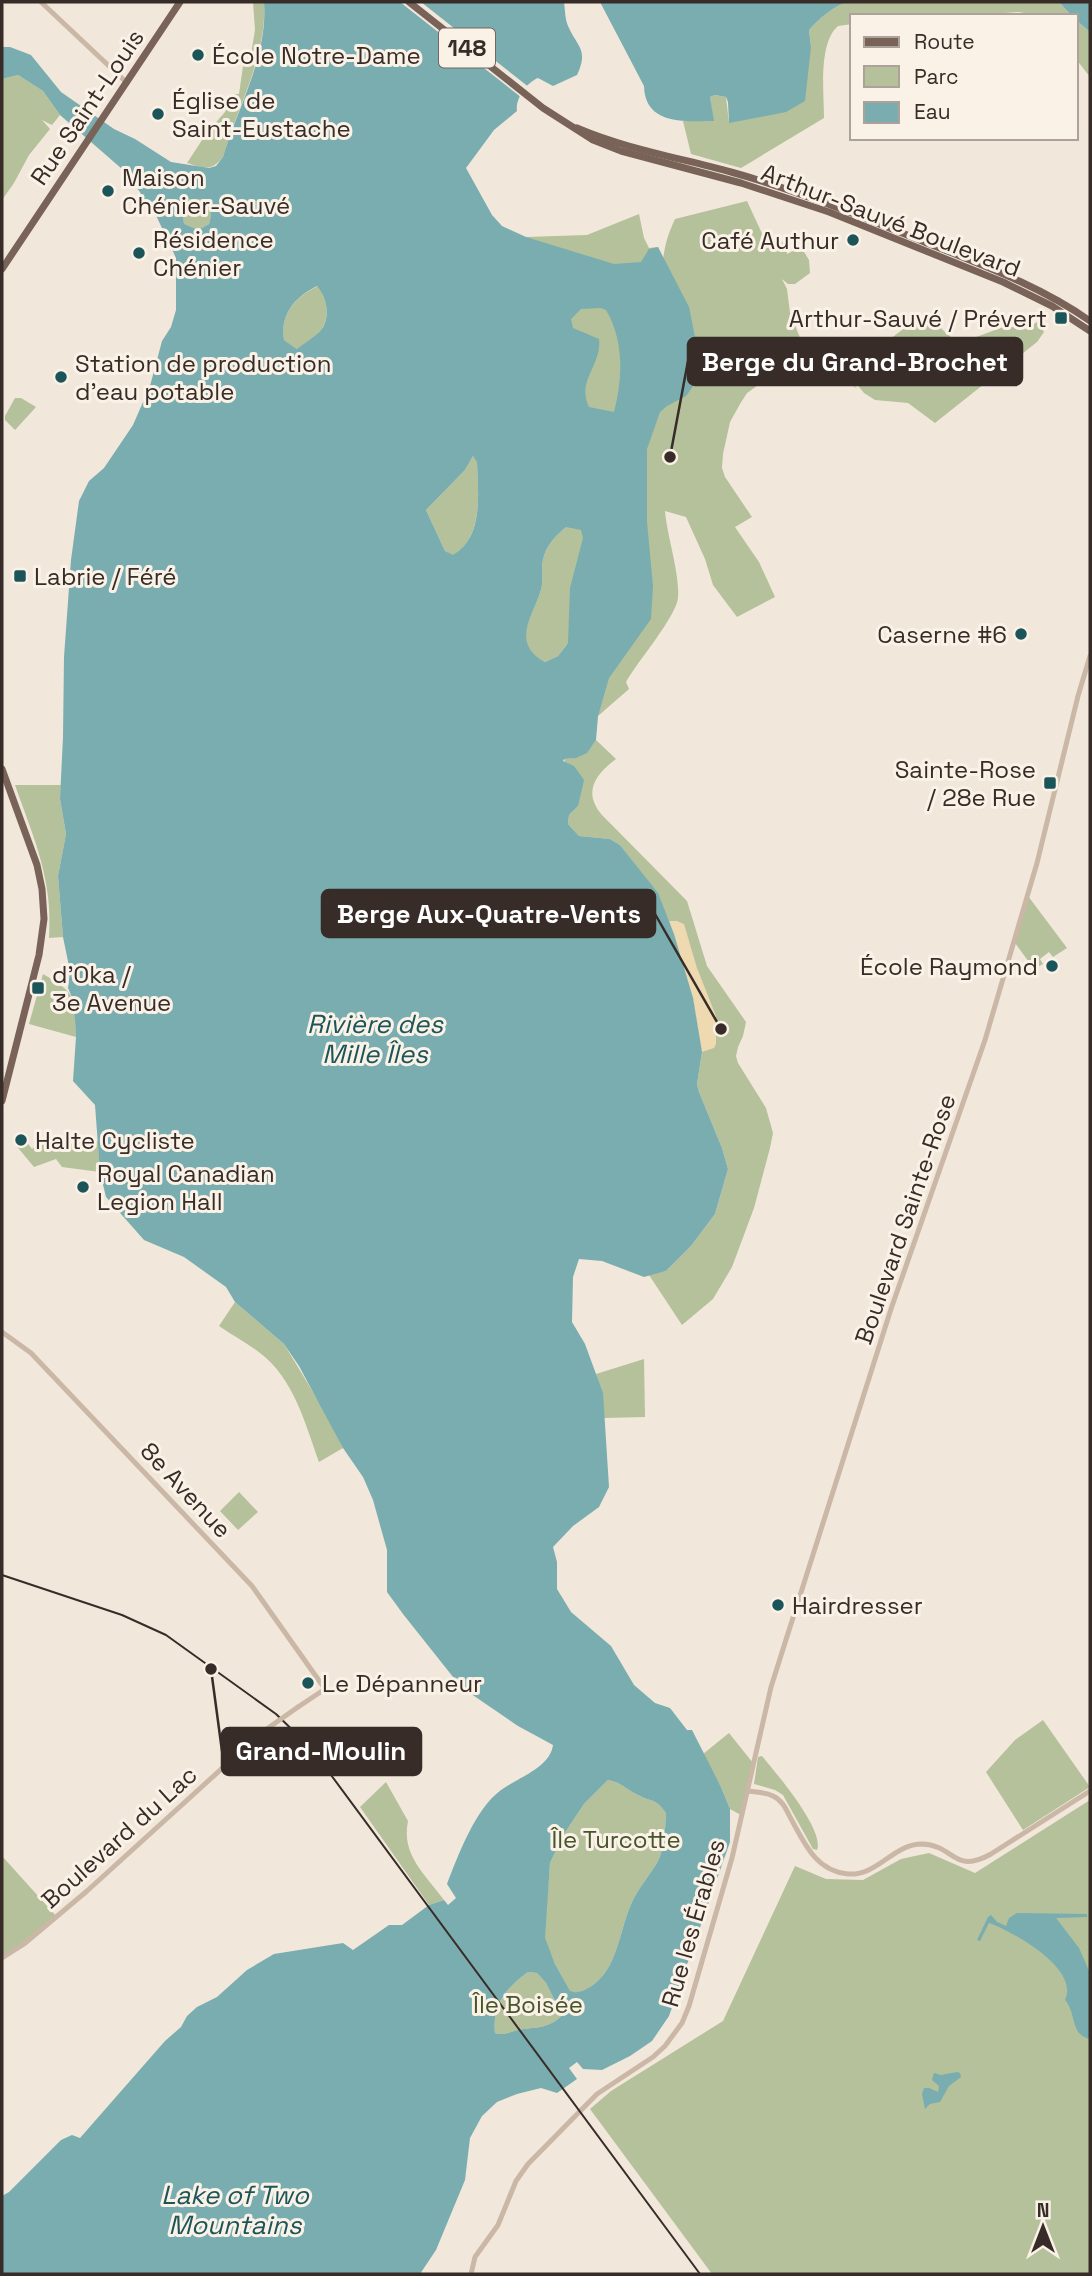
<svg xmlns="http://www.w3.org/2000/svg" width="1092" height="2276" font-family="'Space Grotesk',sans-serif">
  <rect width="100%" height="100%" fill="#f2e7db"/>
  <g fill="#b4c19a">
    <path d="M253,2H264C267,57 238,105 223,157C211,172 204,168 187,163L206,134L225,112L235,94H239L243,66L240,63L249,66L255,30Z"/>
    <path d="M848,2H1059L1072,16H1041L1019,12L962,16H852V24L838,26C818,43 824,93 824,118L741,168L691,154L683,121H713L710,97L715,95L726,97L729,123L811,47L809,30C819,19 833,6 848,2Z"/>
    <path d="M1076,20L1090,32V77L1076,59Z"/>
    <path d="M18,75L43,91L60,115L52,125L42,120L50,129L29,155L14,183L2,200V79Z"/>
    <path d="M188,199H201C209,206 213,213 209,224L198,230L184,225L182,210Z"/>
    <path d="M747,201L765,240L779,239L786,245L787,254L801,247L809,260L810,273L795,284H788L782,279L787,289L790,313L805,350L827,351L857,389L839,374C813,389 805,383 781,369L747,393L740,404L730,422L723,454L722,468L725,477L752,517L735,527L759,562L775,597L737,617L713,585L705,559L686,517L665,511C667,536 680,574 678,598C676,617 637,662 626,682L629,689L598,716L567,644L558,656L545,662C509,643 533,616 541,590C543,583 542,575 542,568C543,549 552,539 566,527L567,479L583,414L585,379L526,237L587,235L639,214L644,238L649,248L658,247L663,259C666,242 667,237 675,219Z"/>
    <path d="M318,286C327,298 331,316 321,330C315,337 305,343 297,349L284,340C280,314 295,297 318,286Z"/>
    <path d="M915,320L936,324L960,345L968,340L1006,326L1028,329L1038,321L1044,332L1037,342L935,423L908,403L875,400L864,393L847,372Z"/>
    <path d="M15,398H21L36,407L15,430L5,420V416Z"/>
    <path d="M473,456L477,461C478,493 484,536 453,556L445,551L426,510L465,470Z"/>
    <path d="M596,740L616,759C596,774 582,792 602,815L687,901L707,966L746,1022L743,1036L738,1047L736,1056L738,1063L766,1108L773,1133L770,1148L754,1208L732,1267L713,1299L682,1325L649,1275L666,1271L691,1246L715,1214L728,1169L722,1148L699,1092L697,1084L702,1052L693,998L674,934L657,893L620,845L610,839L579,836L568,824L569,815L578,806L564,759C580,758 587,753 596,740Z"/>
    <path d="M15,785H61L60,799L66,834L58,876L63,937L49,938C53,879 34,839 15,785Z"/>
    <path d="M1028,896L1067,948L1053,957L1049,952L1040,959L1043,964L1034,969L1015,943Z"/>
    <path d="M43,974C79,995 74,997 76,1037L29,1024Z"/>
    <path d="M22,1136L32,1149L45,1138L52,1151L58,1149L60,1145L98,1141L100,1172L62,1167L56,1159L34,1167L14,1143Z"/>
    <path d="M235,1302L284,1344L328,1417L343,1448L319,1462C305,1423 294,1379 260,1353C247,1343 232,1335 219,1326Z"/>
    <path d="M644,1359L645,1417L604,1418L596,1374Z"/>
    <path d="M239,1492L258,1512L238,1530L220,1511Z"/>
    <path d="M1043,1720L1090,1787L1023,1830L986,1772L1015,1740Z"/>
    <path d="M729,1733L753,1763L741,1815L730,1809L721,1787L703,1754Z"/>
    <path d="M762,1756C776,1773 825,1830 817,1850L813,1849L783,1795L775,1790L754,1784L758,1757Z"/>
    <path d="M608,1780C623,1783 625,1789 638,1795C653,1803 654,1797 666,1813C665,1828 665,1846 658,1861C650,1875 639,1887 632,1902C619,1930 618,1970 590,1987C582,1991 578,1994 570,1992L555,1964L544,1938L550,1863L564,1834L584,1804Z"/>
    <path d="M386,1782L408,1821C401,1855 425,1874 444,1900L429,1905L360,1807Z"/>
    <path d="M1090,1800V2274H712L590,2109L611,2091L723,2021L795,1866L826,1879L863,1880L901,1859L929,1853L975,1873Z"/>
    <path d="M2,1856L57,1917L2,1958Z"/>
    <path d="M528,1972L537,1973L546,1983L562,2015C550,2029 534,2027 518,2030C509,2032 504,2036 495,2033C492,2005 506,1988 528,1972Z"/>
  </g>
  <path fill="#eed9b1" d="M669,921H677L684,924L697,968L716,1016V1044L714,1048L702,1052L693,998Z"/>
  <g fill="#79adb0" fill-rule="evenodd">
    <path d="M264,2H564C565,9 565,19 568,26C577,47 589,49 577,75L553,86L538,78C527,82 515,99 517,111L494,130L466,168L492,215L502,226L526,237L614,264L641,262L649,249L658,247L689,307L698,352L694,385L686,396L667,406L660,412L647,449V522L653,586L651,619L609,678L598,716L596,740L587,753L576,758L564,759L563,761L574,766L584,780L578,806L569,815L568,824L579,836L610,839L620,845L658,893L674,934L693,998L702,1052L697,1084L699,1092L722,1148L728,1169L715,1214L691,1246L666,1271L644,1277L602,1261L579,1259L573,1277L572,1322L585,1344L603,1393L609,1487L599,1507L573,1526L553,1547L557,1562V1589L571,1612L611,1646L634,1685L655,1703L670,1708L687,1730H692L721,1787L730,1809V1842L669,2016L652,2041L630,2056L602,2070L583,2069L577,2062L569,2068L577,2079L557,2093L541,2088L517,2094L497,2102L482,2116L470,2138L465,2180L436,2250L420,2274H2V2196L9,2192L61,2140L72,2135L80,2138L165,2041L181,2027L187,2016L197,2007L217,1997L247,1970L274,1954L343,1943L353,1950L389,1925H402L429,1905L444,1900L448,1905L456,1898L447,1884C458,1856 475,1809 501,1790C517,1778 550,1768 553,1745L518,1726L461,1687L403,1614L387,1592V1550L373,1500L363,1477L343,1448L299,1366L284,1344L235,1302L226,1287L184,1257L144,1240L106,1197L100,1172L95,1105L73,1081L76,1037L74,1002L68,988L70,971L63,937L58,876L66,834L60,799L63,737L64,657L71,560L79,501L89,481L104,468L133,425L150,386L162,341L171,327L176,310V258L154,211L145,204L140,192L122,169L60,115L43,91L18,75L2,79V47H10L31,55L61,92L114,129L135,139L171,162L209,168L216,166L223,157C238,106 268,57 264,2ZM188,199H201C209,206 213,212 209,224L198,230L184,224L182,210ZM317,286C327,297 331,317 321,330C315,337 304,343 297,349L284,340C280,314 295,297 317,286ZM601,308L606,310C624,340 623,378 614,412L589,407C576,381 602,365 599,339L573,328L571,319L581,309ZM473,456L477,462C478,493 484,537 453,555L445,551L426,510L465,470ZM566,527L581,530L583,538L570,588L568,643L558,656L545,662C510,643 533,616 541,590C543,583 542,575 542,568C543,549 552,539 566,527ZM608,1780C623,1783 625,1789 638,1795C653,1803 654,1797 666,1813C665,1828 665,1846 658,1861C650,1875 639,1887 632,1902C619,1930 618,1970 590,1987C582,1991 578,1994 570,1991L555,1964L545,1938L550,1863L564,1834L584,1804ZM528,1972L537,1973L546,1983L562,2015C550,2029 534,2027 518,2030C509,2032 504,2036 495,2033C492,2005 506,1988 528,1972Z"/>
    <path d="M600,2H848C833,6 819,19 809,30L811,47L805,101L786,112L729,123L728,102L726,97L715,95L710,97L714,121C686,121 645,126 644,86Z"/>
    <path d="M1059,2H1090V32L1076,20V16H1072Z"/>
    <path d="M1017,1913L1087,1914V1917L1056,1918L1079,1948L1090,1973V2039C1070,2035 1077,2014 1065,2000C1080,1969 1014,1932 989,1923L980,1941L977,1940L988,1917L991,1915L997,1922L1006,1926L1009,1918Z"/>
    <path d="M957,2072L960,2073L961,2077L949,2086L940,2102L930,2104L925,2109L922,2094L924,2088H929L938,2092L939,2086L932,2080L934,2073L941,2075Z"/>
  </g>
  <path fill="#f2e7db" d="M400,2H421L530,88L522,98Z"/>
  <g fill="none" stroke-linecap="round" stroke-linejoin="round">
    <g stroke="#cab7a6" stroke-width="5">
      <path d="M41,2L126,82"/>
      <path d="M2,1332L31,1353L252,1586L325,1689L298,1707"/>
      <path d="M747,1791C756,1792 765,1792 773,1796C782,1800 786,1809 790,1817C804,1842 815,1871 848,1874C878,1876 893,1844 922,1844C955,1845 953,1875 991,1854L1090,1791"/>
      <path d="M2,1958L24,1944L87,1891L261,1733"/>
      <path d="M471,2274L475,2257L498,2225L516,2181L528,2164L597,2094L653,2057L665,2046L682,2023L689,2006L732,1858L771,1687L891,1309L985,1040L1037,863L1078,696L1090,656"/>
    </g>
    <g stroke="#796358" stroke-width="7">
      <path d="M409,2L543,108L593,140L621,151L741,183L829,212L1003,282L1052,306L1090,331"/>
      <path d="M577,128C626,149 680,158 731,172C796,190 859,216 922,241C979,264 1039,285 1090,321"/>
      <path d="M2,269L180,2"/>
      <path d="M2,769L37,865L42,889L44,919L39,955L2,1101"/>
    </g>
    <path stroke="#372c27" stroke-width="2" d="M2,1575L122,1615L166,1635L276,1714L307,1744L331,1775L700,2274"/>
    <path stroke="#cab7a6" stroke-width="5" d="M261,1733L298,1707"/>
  </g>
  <g fill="#1c5559" stroke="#faf1e7" stroke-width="2.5">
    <circle cx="198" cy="55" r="7"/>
    <circle cx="158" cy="114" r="7"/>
    <circle cx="108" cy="191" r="7"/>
    <circle cx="853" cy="240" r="7"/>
    <circle cx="139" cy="253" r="7"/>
    <rect x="1054" y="311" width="14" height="14" rx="3.5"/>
    <circle cx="61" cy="377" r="7"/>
    <rect x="13" y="569" width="14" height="14" rx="3.5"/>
    <circle cx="1021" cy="634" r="7"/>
    <rect x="1043" y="776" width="14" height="14" rx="3.5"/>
    <circle cx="1052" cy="966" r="7"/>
    <rect x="31" y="981" width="14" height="14" rx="3.5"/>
    <circle cx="21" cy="1140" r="7"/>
    <circle cx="83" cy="1187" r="7"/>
    <circle cx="778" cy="1605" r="7"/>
    <circle cx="308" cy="1683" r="7"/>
  </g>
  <g text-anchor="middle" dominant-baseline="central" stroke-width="6" stroke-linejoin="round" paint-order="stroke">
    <rect fill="#faf1e7" stroke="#726761" stroke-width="2" x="439" y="28.5" width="56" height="39" rx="5"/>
    <g font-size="23" font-weight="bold" fill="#372c27">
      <text x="467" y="48">148</text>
    </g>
    <g font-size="24" fill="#372c27" stroke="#faf1e7" text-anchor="start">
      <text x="212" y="55">École Notre-Dame</text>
      <text x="172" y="100">Église de<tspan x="172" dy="28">Saint-Eustache</tspan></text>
      <text x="122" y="177">Maison<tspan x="122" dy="28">Chénier-Sauvé</tspan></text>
      <text x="153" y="239">Résidence<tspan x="153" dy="28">Chénier</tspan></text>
      <text x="839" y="240" text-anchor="end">Café Authur</text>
      <text x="1047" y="318" text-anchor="end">Arthur-Sauvé / Prévert</text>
      <text x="75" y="363">Station de production<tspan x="75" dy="28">d'eau potable</tspan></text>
      <text x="34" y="576">Labrie / Féré</text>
      <text x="1007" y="634" text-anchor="end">Caserne #6</text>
      <text x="1036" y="769" text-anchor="end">Sainte-Rose<tspan x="1036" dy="28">/ 28e Rue</tspan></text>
      <text x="1038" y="966" text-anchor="end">École Raymond</text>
      <text x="52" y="974">d'Oka /<tspan x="52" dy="28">3e Avenue</tspan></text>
      <text x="35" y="1140">Halte Cycliste</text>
      <text x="97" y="1173">Royal Canadian<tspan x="97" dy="28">Legion Hall</tspan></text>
      <text x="792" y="1605">Hairdresser</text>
      <text x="322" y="1683">Le Dépanneur</text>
    </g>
    <g font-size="24" fill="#372c27" stroke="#faf1e7">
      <text transform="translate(87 107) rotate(-56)">Rue Saint-Louis</text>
      <text transform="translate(891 220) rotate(21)">Arthur-Sauvé Boulevard</text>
      <text transform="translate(905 1219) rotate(-71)">Boulevard Sainte-Rose</text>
      <text transform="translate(186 1490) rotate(47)">8e Avenue</text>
      <text transform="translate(119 1837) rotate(-42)">Boulevard du Lac</text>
      <text transform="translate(693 1923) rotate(-74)">Rue les Érables</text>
    </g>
    <g font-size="24" fill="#46552b" stroke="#faf1e7">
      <text x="616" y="1839">Île Turcotte</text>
      <text x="528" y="2004">Île Boisée</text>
    </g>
    <g font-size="26" font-style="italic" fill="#1c5559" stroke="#faf1e7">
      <text x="375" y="1024">Rivière des<tspan x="375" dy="30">Mille Îles</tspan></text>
      <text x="235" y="2195">Lake of Two<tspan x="235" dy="30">Mountains</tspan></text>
    </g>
  </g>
  <path fill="none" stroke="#372c27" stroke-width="2.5" d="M670 457L688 361M721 1029L655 914M211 1669L222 1751"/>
  <g fill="#372c27" stroke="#faf1e7" stroke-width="2.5">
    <circle cx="670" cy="457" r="7"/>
    <circle cx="721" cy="1029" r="7"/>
    <circle cx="211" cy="1669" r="7"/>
  </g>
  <g fill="#372c27" stroke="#372c27" stroke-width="2.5">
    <rect x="688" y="338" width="334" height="47" rx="7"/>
    <rect x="322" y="890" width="333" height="47" rx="7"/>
    <rect x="222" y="1728" width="199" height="47" rx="7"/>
  </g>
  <g font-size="26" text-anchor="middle" font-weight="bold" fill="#fff">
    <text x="855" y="371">Berge du Grand-Brochet</text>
    <text x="489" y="923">Berge Aux-Quatre-Vents</text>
    <text x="321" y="1760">Grand-Moulin</text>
  </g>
  <rect width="1092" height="2276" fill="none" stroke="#372c27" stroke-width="7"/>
  <rect x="850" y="14" width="228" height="126" fill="#faf1e7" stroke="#aca29a" stroke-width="2"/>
  <rect x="864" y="37" width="35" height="10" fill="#796358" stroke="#aca29a" stroke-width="2"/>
  <text x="914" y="49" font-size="21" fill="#372c27">Route</text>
  <rect x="864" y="66" width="35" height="21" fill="#b4c19a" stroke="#aca29a" stroke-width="2"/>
  <text x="914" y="84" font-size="21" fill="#372c27">Parc</text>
  <rect x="864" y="102" width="35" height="21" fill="#79adb0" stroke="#aca29a" stroke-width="2"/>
  <text x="914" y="119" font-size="21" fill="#372c27">Eau</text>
  <g transform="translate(1043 2227)" stroke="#faf1e7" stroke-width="5" paint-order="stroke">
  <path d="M0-5L12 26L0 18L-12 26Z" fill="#372c27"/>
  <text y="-10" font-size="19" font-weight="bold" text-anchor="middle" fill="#372c27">N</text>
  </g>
</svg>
